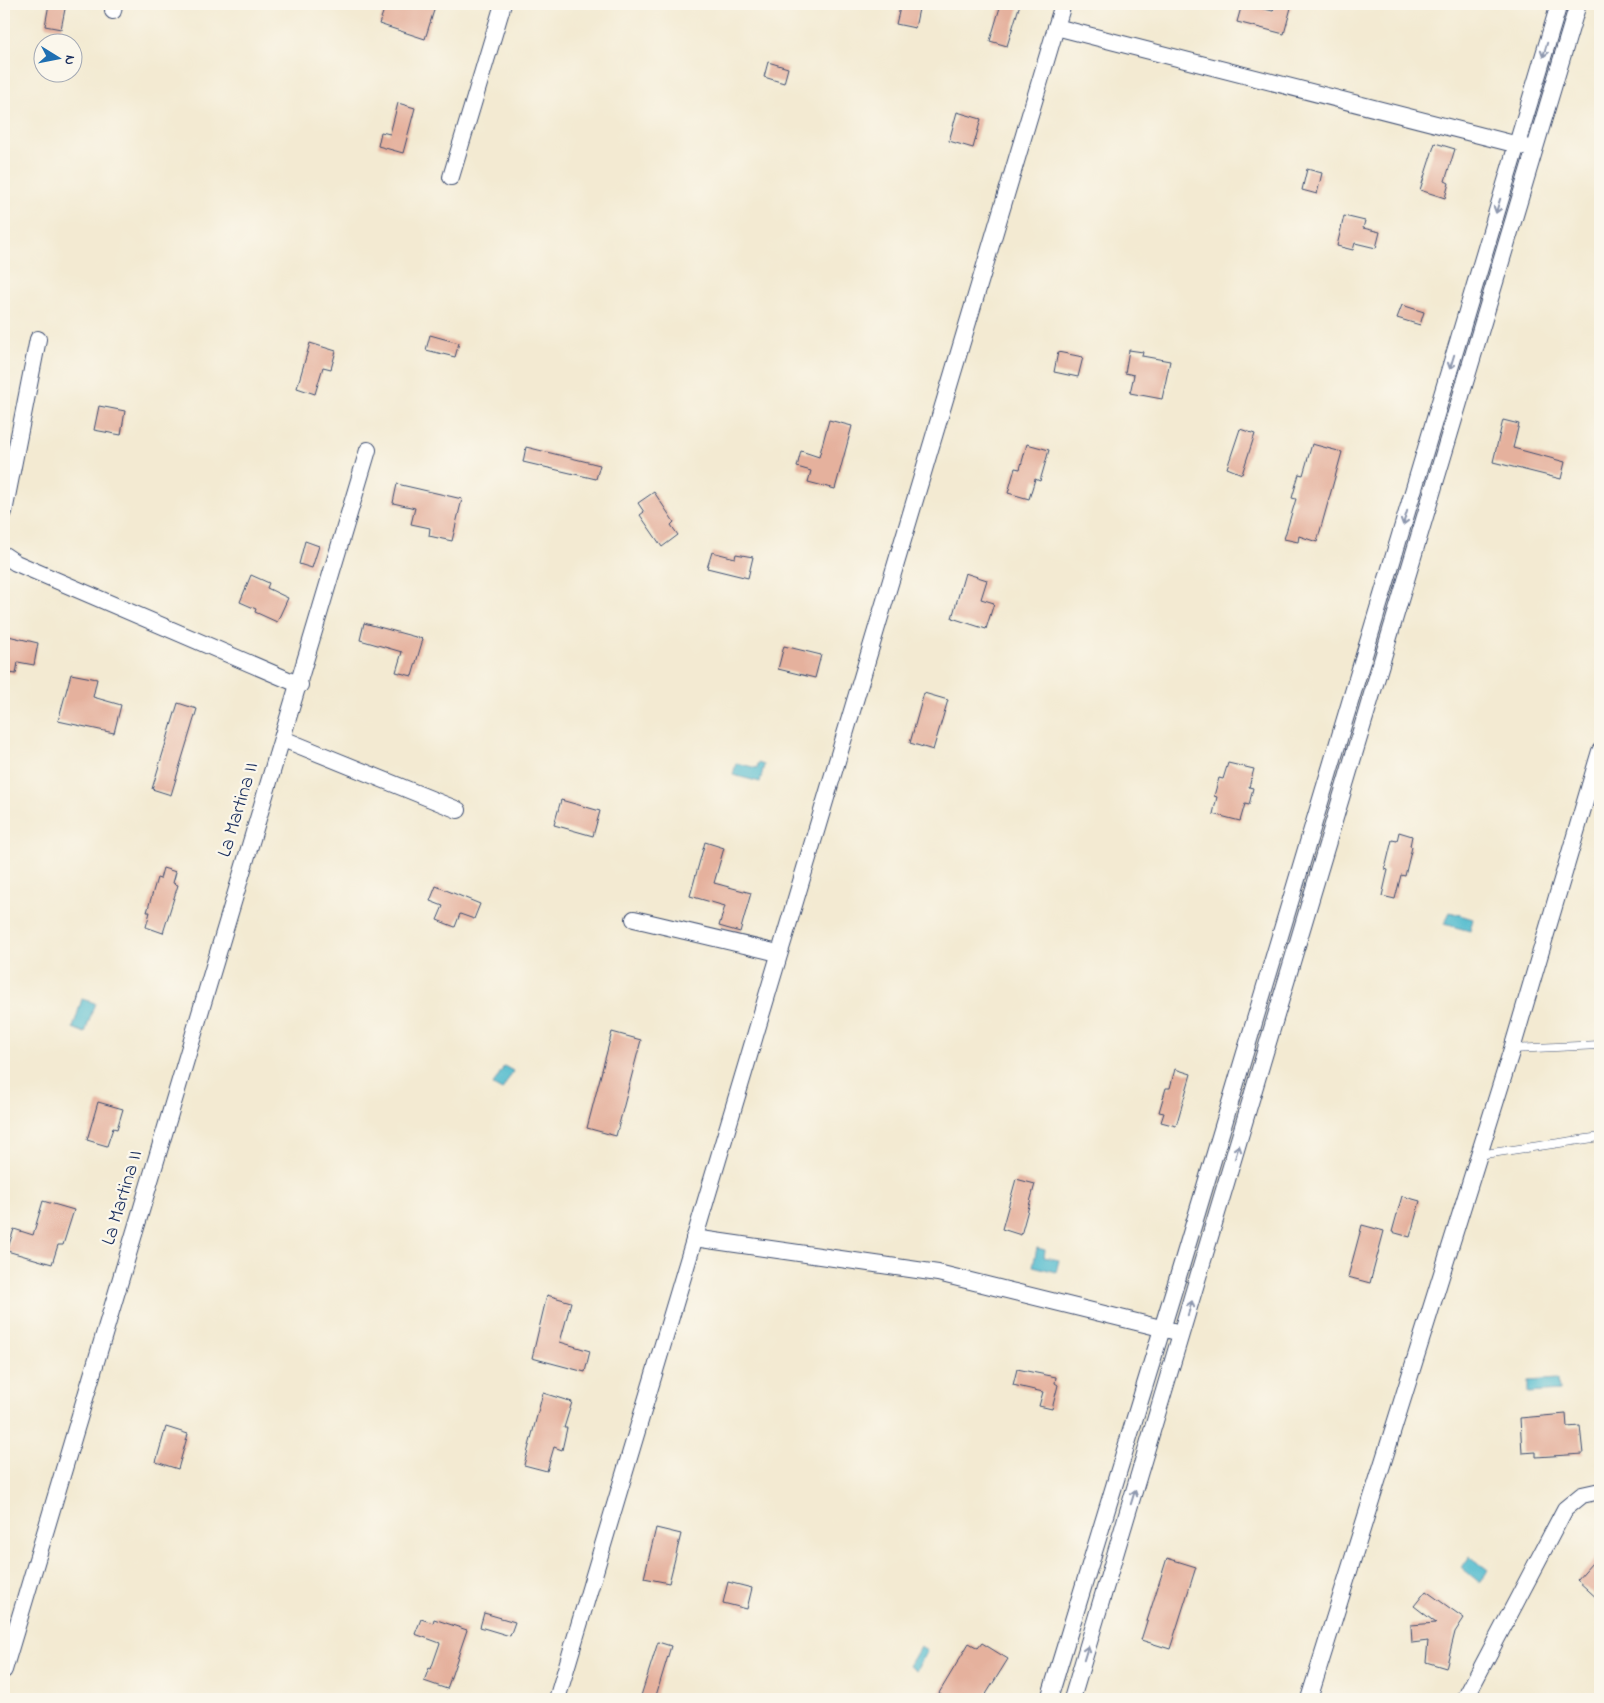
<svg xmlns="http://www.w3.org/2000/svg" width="1604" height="1703" font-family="'Indie Flower',sans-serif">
  <rect width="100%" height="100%" fill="#fbf7ec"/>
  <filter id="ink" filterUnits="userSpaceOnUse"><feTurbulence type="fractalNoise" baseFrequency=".02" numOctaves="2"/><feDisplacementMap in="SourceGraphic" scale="10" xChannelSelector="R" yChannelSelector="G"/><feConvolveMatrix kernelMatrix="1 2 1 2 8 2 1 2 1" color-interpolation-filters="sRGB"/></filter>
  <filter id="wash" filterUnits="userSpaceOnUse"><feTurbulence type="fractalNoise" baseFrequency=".0096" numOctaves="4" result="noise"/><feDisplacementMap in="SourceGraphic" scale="20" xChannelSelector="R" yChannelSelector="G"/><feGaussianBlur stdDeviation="1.12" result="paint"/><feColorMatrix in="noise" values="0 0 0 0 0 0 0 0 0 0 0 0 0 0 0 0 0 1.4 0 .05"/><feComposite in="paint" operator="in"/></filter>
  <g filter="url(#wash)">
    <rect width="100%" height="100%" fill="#f3ead2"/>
    <g fill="#51bbce" stroke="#367596">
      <path d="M736,763L757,768L758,763L764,765L760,782L733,775Z"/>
      <path d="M1450,912L1473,919L1470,931L1444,924Z"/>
      <path d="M82,999L95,1003L85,1033L73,1028Z"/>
      <path d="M504,1066L513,1071L502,1090L493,1085Z"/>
      <path d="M1037,1248L1045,1250L1044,1257L1059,1260L1056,1272L1033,1266Z"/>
      <path d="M1558,1379L1559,1391L1528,1393V1381Z"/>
      <path d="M1470,1557L1488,1571L1479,1582L1462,1568Z"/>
      <path d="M920,1647L927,1651L916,1671L909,1666Z"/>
    </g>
    <g id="blocks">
      <g fill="#e5b19d">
        <path d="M49,4H66L61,29L45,26Z"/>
        <path d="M386,4H436L425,39L379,24Z"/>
        <path d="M901,4H920L915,28L896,24Z"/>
        <path d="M1001,4H1020L1007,46L990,41Z"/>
        <path d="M1242,4L1273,11L1275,4H1292L1284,34L1237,22Z"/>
        <path d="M768,62L788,68L784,83L764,77Z"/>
        <path d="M398,103L415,108L403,153L378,146L381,132L390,134Z"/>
        <path d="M957,112L981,119L973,148L949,141Z"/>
        <path d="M1435,143L1455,149L1445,181L1449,183L1445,198L1420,190Z"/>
        <path d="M1307,169L1322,173L1317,194L1302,190Z"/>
        <path d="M1344,216L1365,221L1363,228L1380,232L1376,248L1355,243L1353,250L1337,246Z"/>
        <path d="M1402,305L1424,312L1420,325L1397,318Z"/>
        <path d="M430,335L459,343L455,357L426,350Z"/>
        <path d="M310,343L336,351L331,369L323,367L315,394L297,388Z"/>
        <path d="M1129,350L1143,352L1142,356L1170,361L1162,399L1130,393L1134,375L1125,373Z"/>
        <path d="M1058,352L1083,357L1078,377L1054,372Z"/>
        <path d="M99,406L125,411L121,435L94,430Z"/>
        <path d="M829,420L852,426L835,489L808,482L811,471L797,467L801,451L819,457Z"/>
        <path d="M1503,420L1519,424L1513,448L1565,462L1561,479L1493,462Z"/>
        <path d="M1240,429L1255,434L1242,474L1227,468Z"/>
        <path d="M1027,444L1049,450L1040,481L1035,479L1029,499L1008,493L1015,468L1020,469Z"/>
        <path d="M1312,444L1342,452L1317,542L1299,536L1298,542L1284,539L1296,499L1292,498L1299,474L1303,475Z"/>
        <path d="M526,447L600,465L596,479L523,462Z"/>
        <path d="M397,484L462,499L452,541L429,536L430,528L411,524L415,508L393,503Z"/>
        <path d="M654,492L674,522L671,525L678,535L662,547L640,515L644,512L638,503Z"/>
        <path d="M305,541L319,546L312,568L299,564Z"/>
        <path d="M712,552L735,558L736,554L753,557L748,578L707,568Z"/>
        <path d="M965,573L987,580L981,599L994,603L986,629L952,618Z"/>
        <path d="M251,575L269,583L267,588L288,598L277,622L255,612L256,609L240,602Z"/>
        <path d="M364,623L423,639L412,676L396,672L402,652L360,640Z"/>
        <path d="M4,635L38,643L34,665L18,662L16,674L4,672Z"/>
        <path d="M784,646L821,655L815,678L778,669Z"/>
        <path d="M71,674L97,679L93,697L121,705L114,733L58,721Z"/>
        <path d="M924,693L948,700L933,750L910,743Z"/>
        <path d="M178,703L197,709L171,795L152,789Z"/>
        <path d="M1228,763L1254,769L1249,787L1253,788L1249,805L1245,804L1240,821L1213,814L1217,797L1214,796L1219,778L1223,779Z"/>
        <path d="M561,800L600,811L593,836L554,825Z"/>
        <path d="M1399,832L1412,836L1410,846L1412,847L1405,876L1401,875L1395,899L1382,896L1388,870L1385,869L1392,840L1397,841Z"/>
        <path d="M705,842L724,848L714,883L751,893L740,932L719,926L725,906L690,896Z"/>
        <path d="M163,868L176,872L173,883L178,885L163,933L146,927L150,912H147L157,878L160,879Z"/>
        <path d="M436,886L480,904L474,919L460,914L455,927L437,920L443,906L430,901Z"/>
        <path d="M612,1032L641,1040L616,1136L587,1128Z"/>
        <path d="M1175,1069L1191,1074L1176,1126L1161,1122L1164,1113L1159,1112L1166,1088H1170Z"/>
        <path d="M98,1102L123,1109L117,1129L113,1128L107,1146L87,1140Z"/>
        <path d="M1016,1179L1035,1184L1021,1235L1002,1229Z"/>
        <path d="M1402,1196L1420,1201L1410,1237L1392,1232Z"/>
        <path d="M43,1201L74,1210L63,1245H58L52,1264L7,1251L14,1229L33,1235Z"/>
        <path d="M1362,1225L1384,1231L1370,1283L1348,1277Z"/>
        <path d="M547,1295L571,1302L560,1342L590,1351L585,1372L532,1358Z"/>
        <path d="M1017,1369L1056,1377L1055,1383L1058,1385L1052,1409L1039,1406L1043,1392L1013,1385Z"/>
        <path d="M543,1393L572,1402L564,1428H567L562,1450L554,1447L547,1471L524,1465Z"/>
        <path d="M1566,1414L1567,1427L1580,1426L1583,1454L1536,1457V1452L1522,1453L1520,1418Z"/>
        <path d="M166,1427L188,1434L178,1469L156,1462Z"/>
        <path d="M656,1528L681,1534L669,1583L644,1578Z"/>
        <path d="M1600,1554V1601L1577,1580Z"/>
        <path d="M1167,1558L1196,1567L1170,1649L1141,1640Z"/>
        <path d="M728,1582L752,1588L747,1609L723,1603Z"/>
        <path d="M1426,1591L1464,1618L1455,1632L1446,1668L1426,1662L1428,1641L1412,1643L1411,1625L1436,1623L1414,1606Z"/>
        <path d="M484,1613L515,1622L510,1636L480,1627Z"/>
        <path d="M421,1619L433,1623L434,1619L467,1630L447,1689L424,1681L429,1668L431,1669L440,1643L415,1634Z"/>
        <path d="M658,1642L671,1646L655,1699H640Z"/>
        <path d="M969,1643L978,1648L982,1643L1008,1659L983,1699H950L939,1693Z"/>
      </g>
    </g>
  </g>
  <g filter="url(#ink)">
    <use href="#blocks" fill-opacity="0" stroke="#3b4b6f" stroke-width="1"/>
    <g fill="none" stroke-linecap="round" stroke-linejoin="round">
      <g stroke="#3b4b6f" stroke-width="9">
        <g id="lane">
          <path d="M1512,1049L1600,1045"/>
          <path d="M1478,1155L1600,1137"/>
        </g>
      </g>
      <g stroke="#3b4b6f" stroke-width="18">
        <g id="street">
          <path d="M113,11L114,4"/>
          <path d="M1056,27L1526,147"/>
          <path d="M451,177L503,4"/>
          <path d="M4,512L38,339"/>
          <path d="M4,555L16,563L300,685"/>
          <path d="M283,739L458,810"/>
          <path d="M634,919L778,953"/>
          <path d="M694,1238L938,1273L1173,1331"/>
          <path d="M4,1670L368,450"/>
          <path d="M557,1699L1063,4"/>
          <path d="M1049,1699L1180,1270L1559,4"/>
          <path d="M1072,1699L1578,4"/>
          <path d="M1309,1699L1512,1049L1600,751"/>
          <path d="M1465,1699L1565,1509L1582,1495L1600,1491"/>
        </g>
      </g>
      <use href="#lane" stroke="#fff" stroke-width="8"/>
      <use href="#street" stroke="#fff" stroke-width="16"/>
    </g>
    <defs><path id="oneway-shaft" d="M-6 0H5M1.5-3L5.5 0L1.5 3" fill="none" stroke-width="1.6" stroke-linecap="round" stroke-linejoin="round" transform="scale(1.25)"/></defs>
    <g stroke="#8d97ae">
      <use href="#oneway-shaft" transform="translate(1545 50) rotate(107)"/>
      <use href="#oneway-shaft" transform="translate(1498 206) rotate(107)"/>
      <use href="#oneway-shaft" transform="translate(1452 362) rotate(107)"/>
      <use href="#oneway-shaft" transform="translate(1405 518) rotate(107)"/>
      <use href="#oneway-shaft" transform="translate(1237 1152) rotate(-73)"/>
      <use href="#oneway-shaft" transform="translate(1190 1308) rotate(-73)"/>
      <use href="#oneway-shaft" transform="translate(1133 1497) rotate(-73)"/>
      <use href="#oneway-shaft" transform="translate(1086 1653) rotate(-73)"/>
    </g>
  </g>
  <g text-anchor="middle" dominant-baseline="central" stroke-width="4.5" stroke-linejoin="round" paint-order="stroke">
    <g font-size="20" fill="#1b2f5e" stroke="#fbf7ec">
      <text transform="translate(239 810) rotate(-73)">La Martina II</text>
      <text transform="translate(123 1198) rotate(-73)">La Martina II</text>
    </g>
  </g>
  <rect width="1604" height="1703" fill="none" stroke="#fbf7ec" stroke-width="20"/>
  <g transform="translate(58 58) rotate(100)"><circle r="24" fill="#fbf7ec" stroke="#a1a7b3"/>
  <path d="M0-4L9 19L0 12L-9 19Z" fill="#1f6fb2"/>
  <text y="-8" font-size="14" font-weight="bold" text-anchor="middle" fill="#1b2f5e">N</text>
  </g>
</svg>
